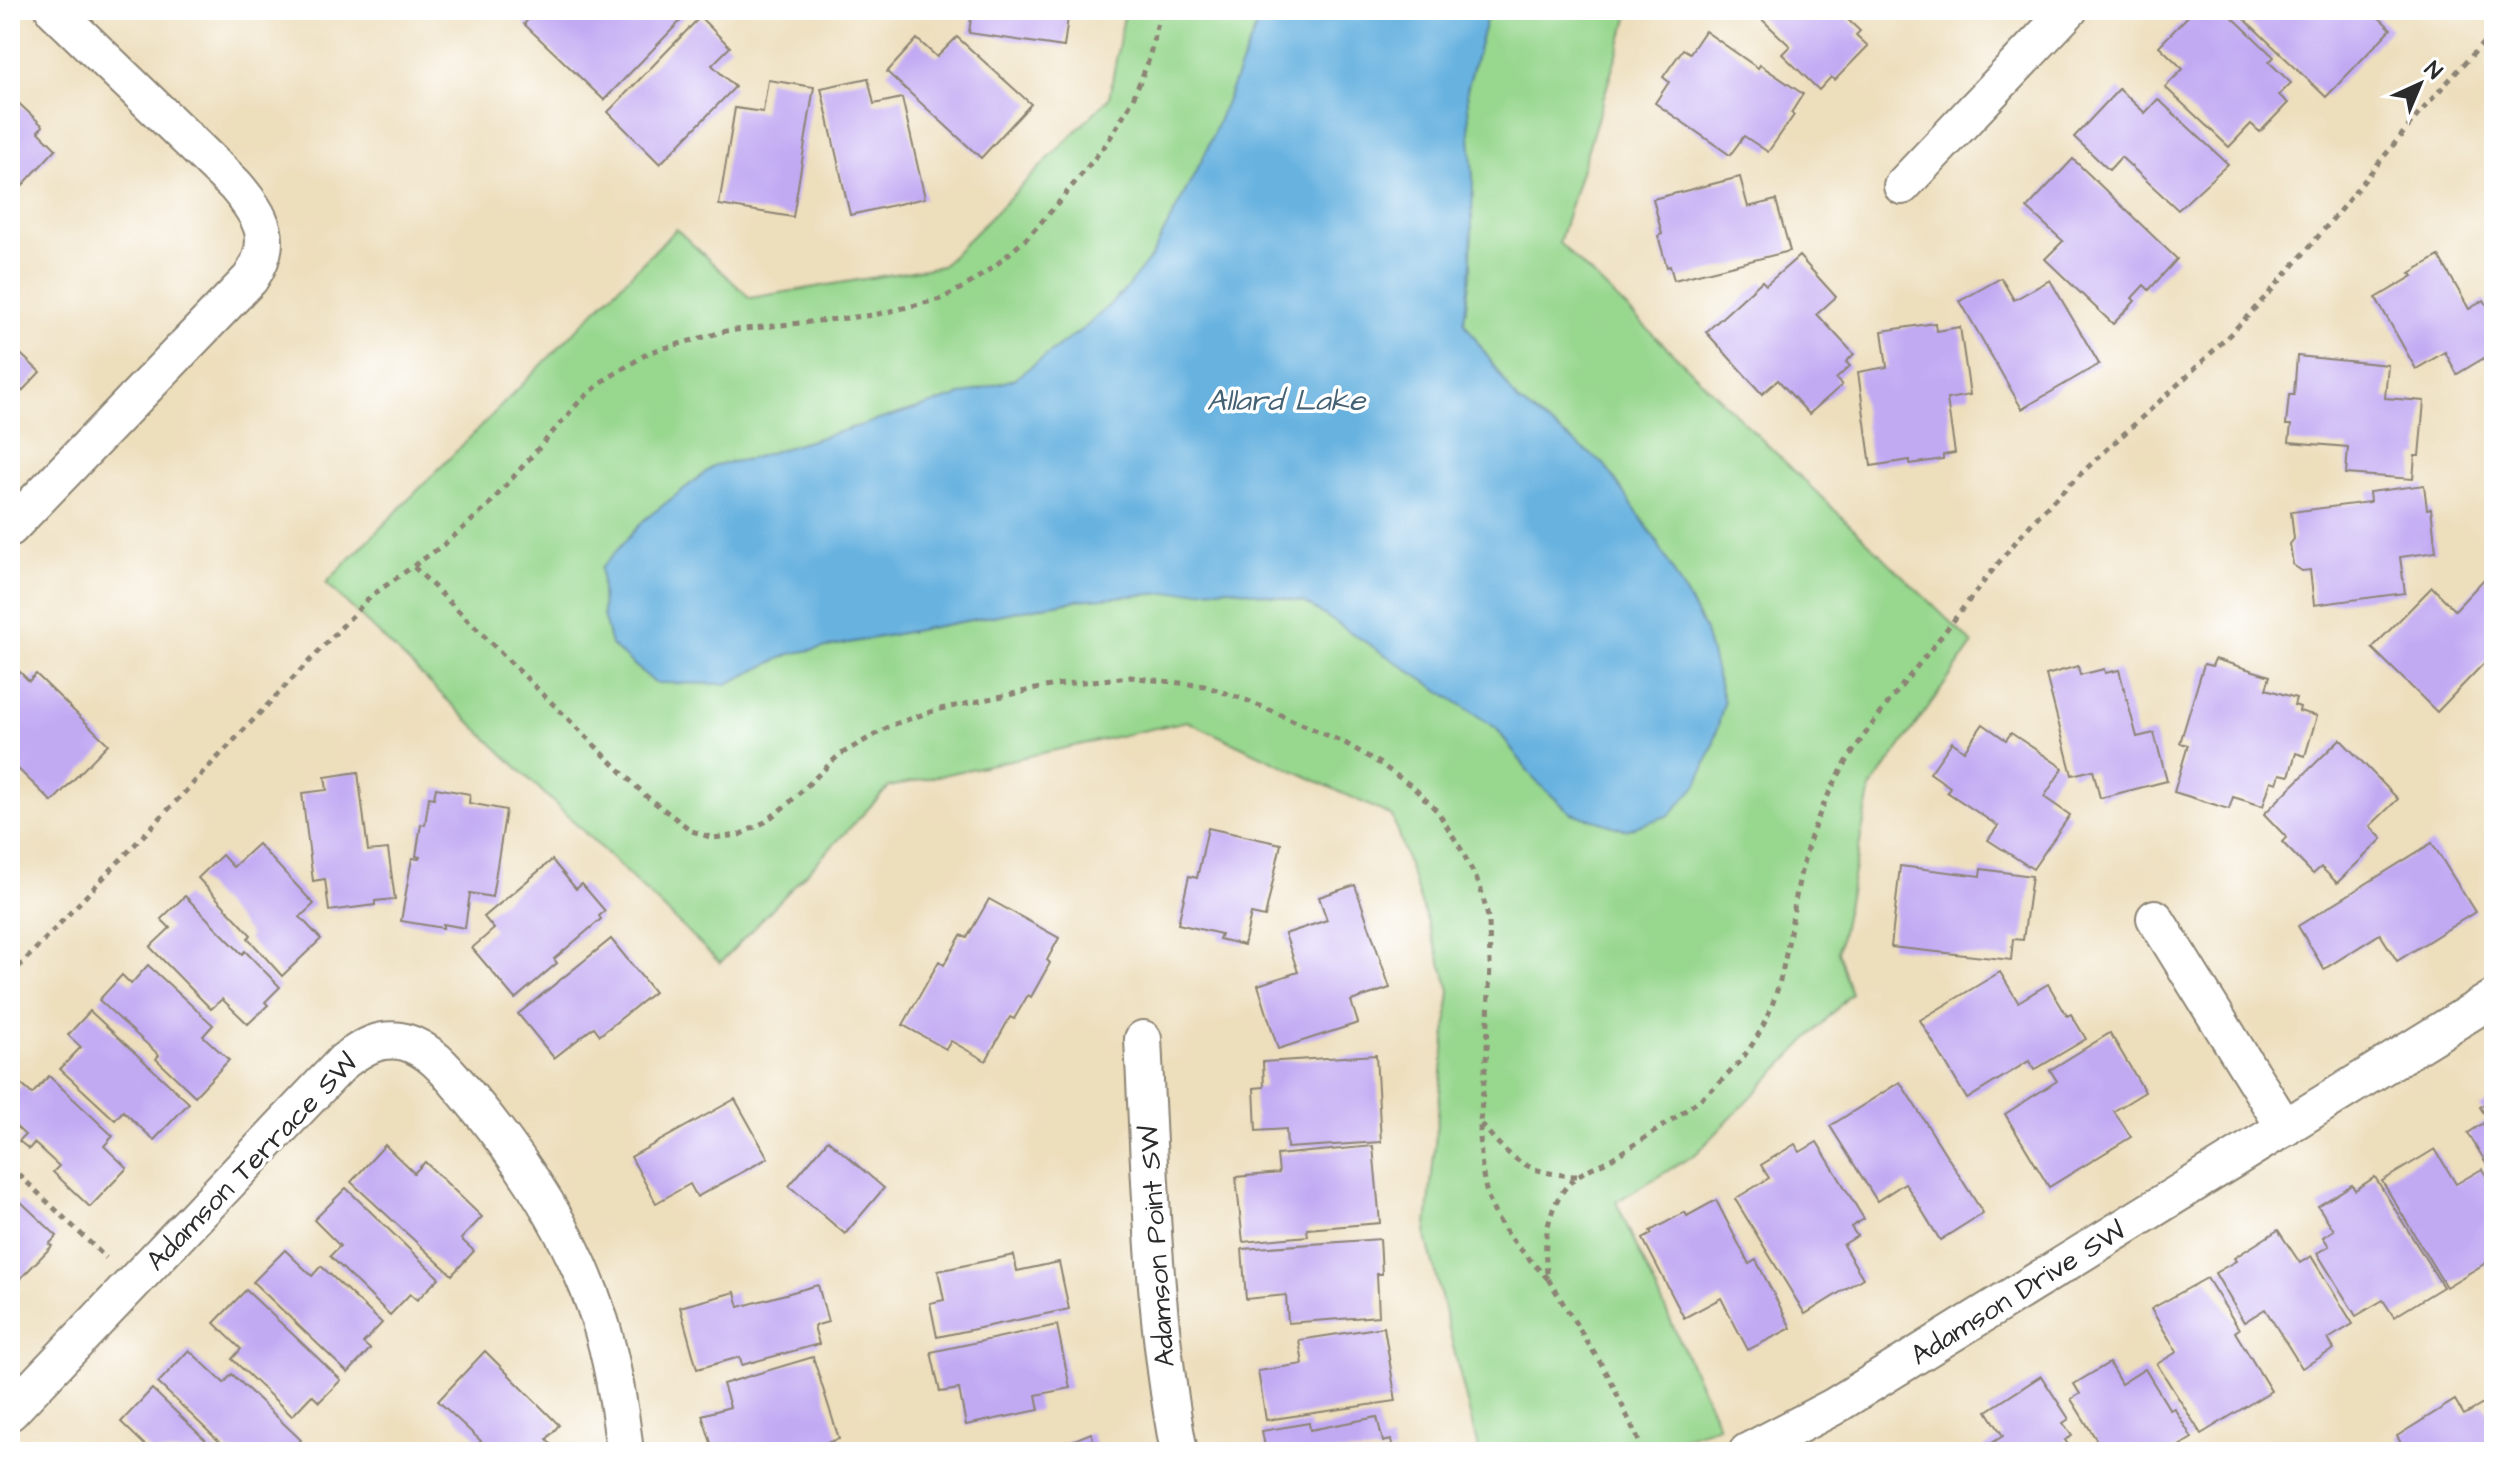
<svg xmlns="http://www.w3.org/2000/svg" width="2504" height="1462" font-family="'Architects Daughter',sans-serif">
  <rect width="100%" height="100%" fill="#fff"/>
  <filter id="ink" filterUnits="userSpaceOnUse"><feTurbulence type="fractalNoise" baseFrequency=".0125" numOctaves="2"/><feDisplacementMap in="SourceGraphic" scale="16" xChannelSelector="R" yChannelSelector="G"/><feConvolveMatrix kernelMatrix="1 2 1 2 8 2 1 2 1" color-interpolation-filters="sRGB"/></filter>
  <filter id="wash" filterUnits="userSpaceOnUse"><feTurbulence type="fractalNoise" baseFrequency=".006" numOctaves="4" result="noise"/><feDisplacementMap in="SourceGraphic" scale="32" xChannelSelector="R" yChannelSelector="G"/><feGaussianBlur stdDeviation="1.8" result="paint"/><feColorMatrix in="noise" values="0 0 0 0 0 0 0 0 0 0 0 0 0 0 0 0 0 1.4 0 .05"/><feComposite in="paint" operator="in"/></filter>
  <g filter="url(#wash)">
    <rect width="100%" height="100%" fill="#eddebc"/>
    <path fill="#97d78e" stroke="#61815c" stroke-width="2" d="M1125,10H1634L1629,15L1559,243L1973,644L1871,788L1838,951L1851,994L1697,1153L1616,1202L1719,1426L1635,1452H1479L1426,1236L1450,990L1392,816L1187,721L889,787L720,963L326,583L676,229L750,298L942,266L1109,98Z"/>
    <path fill="#68b2e0" stroke="#4a6e86" stroke-width="2" d="M1263,10H1489L1467,90L1473,178L1471,267L1464,322L1518,401L1604,464L1656,540L1704,628L1724,702L1713,746L1697,785L1670,815L1626,830L1571,813L1535,780L1496,728L1396,662L1304,602L1230,588L1078,600L790,654L727,684L655,683L611,645L603,615L601,568L644,520L715,465L749,459L1014,379L1088,325L1123,292L1151,257L1205,154Z"/>
    <g id="blocks">
      <g fill="#c2aaf3">
        <path d="M537,10H691L604,100L524,24Z"/>
        <path d="M972,10H1069L1064,47L969,33Z"/>
        <path d="M1752,10H1856L1849,17L1847,15L1845,17L1860,31L1856,35L1868,46L1835,80L1831,77L1819,90L1782,54L1790,46Z"/>
        <path d="M2194,10H2225L2274,57L2269,62L2291,83L2279,95L2288,103L2260,132L2251,124L2229,147L2165,87L2183,69L2159,46Z"/>
        <path d="M2235,10H2371L2391,29L2326,97Z"/>
        <path d="M700,17L730,47L712,65L735,87L660,164L608,112Z"/>
        <path d="M1705,31L1758,68L1760,65L1803,94L1791,113L1794,115L1768,152L1744,136L1730,155L1655,103L1669,82L1663,77L1683,49L1690,53Z"/>
        <path d="M957,37L1031,104L981,158L887,72L917,39L937,57Z"/>
        <path d="M868,78L874,104L902,98L925,198L850,215L821,88Z"/>
        <path d="M768,80L814,87L793,217L719,205L735,108L763,112Z"/>
        <path d="M2119,89L2145,113L2158,99L2228,164L2178,210L2121,157L2109,170L2074,137Z"/>
        <path d="M10,95L43,126L38,131L56,149L10,199Z"/>
        <path d="M2073,159L2177,259L2149,290L2144,285L2132,298L2135,301L2113,324L2045,259L2063,241L2027,208Z"/>
        <path d="M1740,177L1748,207L1776,200L1790,251L1674,280L1670,266L1667,267L1658,236L1662,234L1653,199Z"/>
        <path d="M1799,256L1836,297L1817,314L1854,354L1846,362L1850,366L1836,379L1842,385L1809,414L1778,380L1762,394L1706,332L1762,281L1766,285Z"/>
        <path d="M2439,256L2469,309L2484,300L2494,316V352L2457,374L2445,352L2416,369L2376,298L2413,276L2410,273Z"/>
        <path d="M2001,278L2014,300L2050,280L2099,364L2022,409L1960,301Z"/>
        <path d="M1935,323L1936,331L1960,327L1970,395L1947,399L1955,453L1943,455V459L1910,464V460L1871,466L1858,372L1887,367L1882,331Z"/>
        <path d="M10,344L40,372L10,404Z"/>
        <path d="M2297,356L2388,365L2385,398L2424,401L2419,456H2415L2413,479L2346,474L2348,447L2289,442L2291,425H2286L2289,395H2294Z"/>
        <path d="M2424,485L2427,509L2431,508L2436,552L2400,557L2405,593L2314,605L2310,570L2302,571L2293,565L2290,544L2294,539L2291,512L2370,502L2369,492Z"/>
        <path d="M2487,576L2494,583V667L2487,660L2437,712L2372,648L2432,587L2455,610Z"/>
        <path d="M2215,659L2270,676L2266,689L2296,698L2294,705L2300,707L2299,711L2317,716L2305,756L2296,753L2289,776L2280,774L2277,783L2271,781L2263,806L2233,797L2229,809L2174,792L2188,745L2180,743L2204,664L2212,666Z"/>
        <path d="M10,662L29,681L36,674L108,744L52,802L10,761Z"/>
        <path d="M2078,666L2080,675L2104,669L2105,673L2119,670L2137,737L2154,733L2167,781L2100,798L2093,770L2072,775L2046,675Z"/>
        <path d="M1983,724L2006,740L2011,733L2063,768L2044,797L2070,815L2033,869L1988,840L1998,826L1947,792L1950,787L1930,773L1952,742L1964,751Z"/>
        <path d="M2340,739L2398,799L2370,826L2382,839L2337,883L2321,867L2313,874L2282,842L2287,838L2264,814Z"/>
        <path d="M358,772L368,851L388,849L395,899L375,901V905L329,911L325,879L313,881L302,793L327,790L325,777Z"/>
        <path d="M436,788L470,794L469,803L506,810L492,897L470,893L465,928L443,924V928L401,921L412,858L419,859L420,857L416,856L421,824L425,825L429,797L434,798Z"/>
        <path d="M1208,828L1281,844L1265,917L1251,914L1244,945L1219,939L1221,934L1178,924L1189,876L1197,878Z"/>
        <path d="M2432,843L2475,912L2397,961L2380,934L2324,969L2298,926Z"/>
        <path d="M258,844L314,904L300,917L321,939L282,976L248,938L251,935L198,878L222,855L233,867Z"/>
        <path d="M552,860L576,889L582,884L605,911L599,916L601,919L554,959L557,963L515,999L472,948L494,929L484,917Z"/>
        <path d="M1900,866L1980,876L1981,869L2032,876L2023,940L2013,939L2011,960L1891,947Z"/>
        <path d="M1355,885L1390,988L1351,1001L1358,1023L1278,1049L1258,985L1298,972L1285,934L1327,920L1319,897Z"/>
        <path d="M185,896L242,954L245,951L280,987L265,1002L268,1005L248,1024L222,999L211,1009L150,947L170,928L161,919Z"/>
        <path d="M989,899L1059,938L1047,960L1050,963L1031,997L1028,995L1014,1019L1010,1017L986,1061L951,1041L946,1049L903,1025L939,961L944,965L961,935L967,938Z"/>
        <path d="M611,939L654,992L600,1035L594,1027L554,1058L518,1014Z"/>
        <path d="M148,965L213,1025L203,1036L229,1060L195,1096L156,1059L159,1055L99,1000L122,975L131,984Z"/>
        <path d="M2000,972L2018,1002L2048,984L2067,1016L2071,1014L2086,1039L2034,1070L2029,1061L1967,1099L1920,1020Z"/>
        <path d="M90,1011L189,1103L154,1140L123,1111L115,1120L60,1069L81,1047L68,1035Z"/>
        <path d="M2110,1033L2145,1092L2114,1111L2131,1137L2049,1187L2005,1114L2057,1081L2050,1070Z"/>
        <path d="M1376,1055L1381,1142L1287,1148L1286,1129L1256,1131L1254,1088L1264,1087L1263,1062Z"/>
        <path d="M49,1076L113,1136L104,1146L127,1168L90,1207L53,1172L59,1166L34,1143L29,1149L19,1141L25,1135L10,1121V1098L22,1085L32,1094Z"/>
        <path d="M1900,1082L1983,1213L1940,1240L1905,1183L1877,1201L1830,1126Z"/>
        <path d="M2494,1098V1176L2468,1133L2488,1120L2480,1107Z"/>
        <path d="M735,1099L768,1158L697,1197L690,1184L656,1203L631,1157Z"/>
        <path d="M828,1140L884,1188L845,1234L789,1186Z"/>
        <path d="M1817,1142L1864,1219L1851,1227L1857,1236L1843,1245L1863,1278L1805,1314L1735,1199L1769,1178L1761,1165L1795,1144L1800,1152Z"/>
        <path d="M385,1145L414,1173L425,1162L482,1217L461,1239L474,1251L452,1275L351,1182Z"/>
        <path d="M1373,1146L1380,1223L1307,1229L1308,1236L1243,1242L1236,1177L1279,1173L1277,1155Z"/>
        <path d="M2435,1149L2456,1184L2482,1169L2494,1189V1258L2446,1287L2382,1181Z"/>
        <path d="M2375,1177L2443,1287L2394,1317L2383,1300L2356,1316L2317,1253L2329,1246L2323,1237L2334,1230L2318,1206L2352,1185L2355,1190Z"/>
        <path d="M346,1188L439,1278L417,1300L410,1294L390,1315L330,1256L340,1246L314,1220Z"/>
        <path d="M1716,1200L1749,1264L1756,1260L1791,1328L1748,1350L1721,1298L1684,1318L1643,1239L1652,1234L1650,1231L1685,1212L1687,1216Z"/>
        <path d="M20,1201L57,1236L49,1244L52,1246L20,1279L12,1272L10,1273V1202L15,1206Z"/>
        <path d="M2278,1230L2300,1263L2311,1256L2353,1324L2328,1339L2334,1349L2302,1368L2265,1309L2244,1322L2215,1273L2236,1261L2234,1258Z"/>
        <path d="M1380,1239L1382,1274H1377L1379,1316L1288,1323L1286,1295L1246,1299L1242,1249Z"/>
        <path d="M285,1250L312,1276L321,1266L382,1323L363,1343L370,1349L348,1373L253,1282Z"/>
        <path d="M1014,1255L1017,1271L1059,1262L1069,1309L937,1337L930,1303L944,1300L938,1271Z"/>
        <path d="M2207,1278L2239,1329L2235,1332L2271,1391L2201,1434L2157,1364L2177,1352L2151,1309Z"/>
        <path d="M818,1285L828,1322L814,1326L819,1344L742,1365L740,1357L697,1369L680,1307L735,1292L739,1307Z"/>
        <path d="M246,1290L341,1380L319,1402L312,1395L292,1416L232,1359L241,1349L214,1323Z"/>
        <path d="M1057,1325L1070,1388L1036,1395L1039,1410L966,1425L959,1389L940,1392L931,1352Z"/>
        <path d="M1384,1327L1396,1401L1266,1420L1258,1371L1303,1364L1299,1340Z"/>
        <path d="M189,1350L224,1383L232,1374L301,1440L290,1452H230L158,1383Z"/>
        <path d="M485,1351L559,1425L547,1439L551,1444L543,1452H471L481,1441L438,1401Z"/>
        <path d="M813,1357L839,1439L795,1452H714L702,1415L730,1407L723,1384Z"/>
        <path d="M2109,1363L2121,1384L2145,1369L2170,1410L2174,1408L2192,1438L2169,1452H2104L2071,1399L2080,1394L2074,1384Z"/>
        <path d="M2041,1376L2069,1419L2063,1423L2072,1436L2065,1440L2073,1452H1987L1984,1448L2003,1436L1987,1411Z"/>
        <path d="M152,1389L218,1452H152L121,1422Z"/>
        <path d="M2455,1400L2464,1415L2483,1404L2494,1422V1452H2406L2397,1436Z"/>
        <path d="M1377,1417L1383,1442L1391,1440L1394,1452H1266L1262,1431L1309,1423L1310,1430Z"/>
        <path d="M1091,1433L1098,1452H1061L1059,1446Z"/>
      </g>
    </g>
  </g>
  <g filter="url(#ink)">
    <use href="#blocks" fill-opacity="0" stroke="#8c8474" stroke-width="2"/>
    <g fill="none" stroke-linecap="round" stroke-linejoin="round">
      <g stroke="#8c8474" stroke-width="40">
        <g id="minor">
          <path d="M1902,186L2069,10"/>
          <path d="M10,528L250,279C276,241 263,218 235,185L54,10"/>
          <path d="M2155,918L2285,1128"/>
          <path d="M1143,1039C1150,1177 1153,1316 1179,1452"/>
          <path d="M10,1412L344,1061C363,1047 381,1036 405,1042C433,1050 451,1076 469,1097C524,1162 574,1239 600,1321C613,1363 620,1408 625,1452"/>
          <path d="M1747,1452L1833,1407L2494,998"/>
        </g>
      </g>
      <g stroke="#8c8474" stroke-width="5" stroke-dasharray="6 6" stroke-linecap="butt">
        <path d="M414,567L646,796L692,831L713,838L739,835L765,822L790,802L839,755L892,725L936,710L1055,685L1130,677L1205,686L1246,700L1345,743L1379,763L1413,787L1438,812L1461,849L1480,886L1489,921L1490,963L1487,1049L1480,1122"/>
        <path d="M10,976L371,596L446,543L487,507L579,402L603,381L650,352L726,331L874,315L941,299L969,284L996,265L1026,239L1055,207L1107,143L1132,101L1148,62L1161,10"/>
        <path d="M10,1166L106,1258"/>
        <path d="M1577,1176C1528,1174 1510,1160 1480,1122C1480,1205 1492,1220 1548,1279C1542,1243 1546,1200 1578,1176C1588,1168 1603,1164 1614,1157C1658,1130 1717,1094 1747,1052C1786,998 1787,938 1800,876C1811,825 1833,779 1863,737C1888,702 1916,668 1943,634C1976,592 2008,548 2045,509C2108,445 2177,389 2239,325C2303,259 2359,186 2418,115C2442,87 2469,59 2494,31"/>
        <path d="M1548,1279L1608,1375L1644,1452"/>
      </g>
      <use href="#minor" stroke="#fff" stroke-width="36"/>
    </g>
  </g>
  <g text-anchor="middle" dominant-baseline="central" stroke-width="7" stroke-linejoin="round" paint-order="stroke">
    <g font-size="28" fill="#2b2b2b" stroke="#fff">
      <text transform="translate(252 1162) rotate(-46)">Adamson Terrace SW</text>
      <text transform="translate(1157 1246) rotate(-94)">Adamson Point SW</text>
      <text transform="translate(2018 1293) rotate(-32)">Adamson Drive SW</text>
    </g>
    <g font-size="30" font-style="italic" fill="#436173" stroke="#fff">
      <text x="1286" y="401">Allard Lake</text>
    </g>
  </g>
  <rect width="2504" height="1462" fill="none" stroke="#fff" stroke-width="40"/>
  <g transform="translate(2420 84) rotate(44)" stroke="#ffffff" stroke-width="6" paint-order="stroke">
  <path d="M0-6L14 30L0 20L-14 30Z" fill="#2b2b2b"/>
  <text y="-12" font-size="22" font-weight="bold" text-anchor="middle" fill="#2b2b2b">N</text>
  </g>
</svg>
